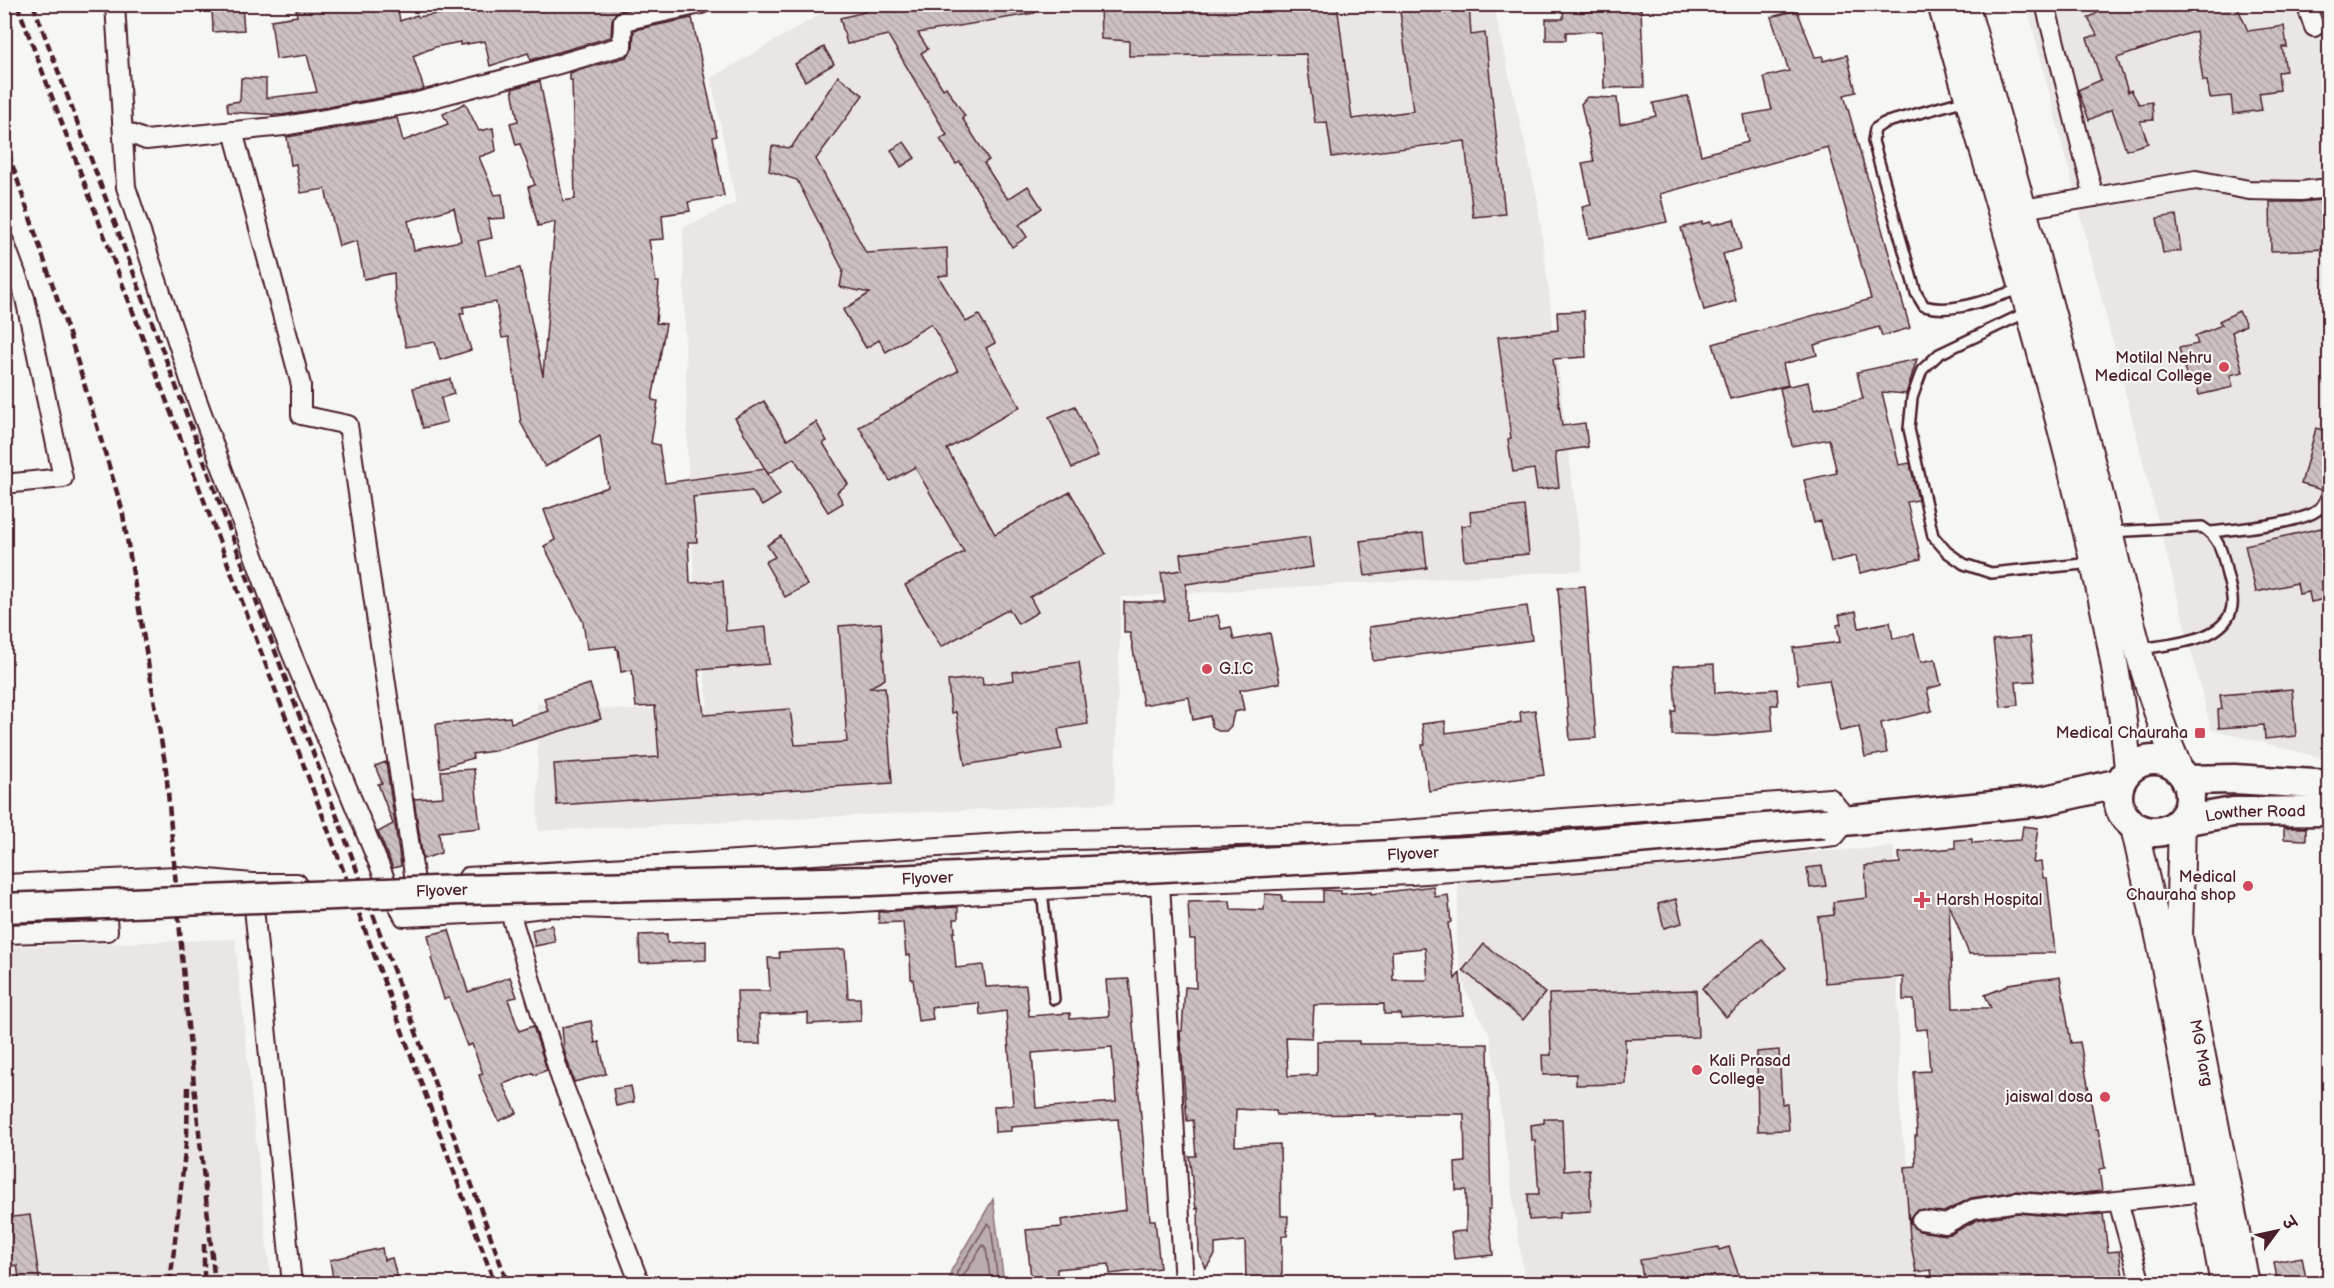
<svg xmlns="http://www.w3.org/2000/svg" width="2334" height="1288" font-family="'Balsamiq Sans','Playpen Sans Deva',sans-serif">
  <defs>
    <pattern id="building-back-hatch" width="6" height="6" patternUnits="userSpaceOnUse" patternTransform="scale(1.5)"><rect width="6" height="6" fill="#ccc1c0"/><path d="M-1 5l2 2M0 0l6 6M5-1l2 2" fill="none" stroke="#b1a5a5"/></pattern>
  </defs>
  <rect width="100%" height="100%" fill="#f6f6f2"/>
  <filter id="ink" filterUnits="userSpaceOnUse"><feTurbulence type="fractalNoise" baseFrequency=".0167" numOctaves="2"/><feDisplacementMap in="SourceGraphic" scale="12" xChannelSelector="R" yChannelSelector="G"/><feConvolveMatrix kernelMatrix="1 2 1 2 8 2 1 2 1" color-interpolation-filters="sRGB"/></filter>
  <g filter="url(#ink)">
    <g fill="#e9e6e3">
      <path d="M836,5H1493L1537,197L1583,570L1121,597L1114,803L538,831L537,703L626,710L708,707L695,590L688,470L683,228L736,203L711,78Z"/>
      <path d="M2027,5H2329V760L2211,729Z"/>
      <path d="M1894,847L1900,1104L1902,1134L1921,1220L1923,1283H1525L1490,1035L1466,991L1456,945L1459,874Z"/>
      <path d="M235,939L271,1283H5L4,947Z"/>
    </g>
    <path fill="#bbadae" stroke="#8e747a" stroke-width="1.5" d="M993,1199L1004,1283H949L951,1271Z"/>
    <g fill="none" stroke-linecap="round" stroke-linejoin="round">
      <g stroke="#77585f" stroke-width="1.5">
        <path d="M955,1284L957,1272L988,1223L991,1226L998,1284"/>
        <path d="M963,1284L964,1275L983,1245L986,1248L991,1284"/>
      </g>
    </g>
    <g fill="url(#building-back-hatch)" stroke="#4a1f2b" stroke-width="1.5" fill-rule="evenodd">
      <path d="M316,4H397L400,21L417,15L418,17L444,13L443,4H463V8L491,4H646L616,12L612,20L611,37L531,60L528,53L490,66L485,41L460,45V42L435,47L413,56L424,89L408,93L282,115L228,112L227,103L240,101L241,78L266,79V98L317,92L307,55L276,59L271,20L297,16L296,10Z"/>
      <path d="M863,4H1034L1035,13L918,33L928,49L921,53L943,89L946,87L965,116L962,118L989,160L984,163L1001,190L1008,199L1028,186L1042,208L1019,225L1027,237L1012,247L960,162L956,164L940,139L947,135L888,35L847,44L840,18L865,12Z"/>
      <path d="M1100,4H1337L1352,119L1413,111L1399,4H1469L1471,35L1485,33L1505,214L1473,217L1465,141L1332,157L1327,122L1315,123L1306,54L1129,56V41L1101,39Z"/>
      <path d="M1564,4H1581V12L1641,9L1644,87L1604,88L1602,31L1566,32V40H1546V19H1563Z"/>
      <path d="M2113,4H2236L2248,31L2284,26L2287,47H2282L2286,71L2278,72L2280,90L2259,93L2262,110L2233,114L2231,96L2210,98L2207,81H2203L2196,31L2117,58L2128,92L2131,90L2139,104L2152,102L2153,120L2140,121L2148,143L2126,150L2112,109L2089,120L2078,90L2101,80L2087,38L2097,35L2088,18Z"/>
      <path d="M242,6L244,30L213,32L212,8Z"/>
      <path d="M1797,10L1815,57L1823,56V61L1847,55L1856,92L1844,95L1910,328L1882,336L1879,327L1814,345L1817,355L1783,364L1788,385L1730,399L1713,344L1871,299L1828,147L1660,194L1667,222L1589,238L1582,207L1591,205L1582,163L1594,161L1581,104L1587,97L1617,98L1620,124L1656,116L1653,103L1688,96L1701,155L1748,142L1743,115L1772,110L1764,77L1789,71L1771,17Z"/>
      <path d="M692,18L717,136L713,137L724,196L688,202L690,211L662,215L664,239L649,240L656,282H659L656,323L666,324L652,400L658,401L651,443L659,445L665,483L765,469L780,495L762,506L752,491L693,497L697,542H688L690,583L723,581L726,631L766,627L769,664L698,670L704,715L790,709L795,745L847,742L839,626L881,623L885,679L869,688L885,687L892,783L557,805L554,764L659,757L655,706L636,707L632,670L621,672L618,649H616V646L587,649L583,622L544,546L555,540L544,510L608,487L600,436L545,467L521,423L509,337L502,338L496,302L463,307L464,314H460L471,350L440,360L435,342L406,347L395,299L394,273L364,279L357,241L339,246L325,189L301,193L296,164L291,165L287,137L397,118L403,141L448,124L443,114L465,103L479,131L493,128L496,151L479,157L495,195L502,194L505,218L488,219L492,238L478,241L486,276L520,268L543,376L555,222L538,226L528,187L535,185L520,144L516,145L510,123L518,121L512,89L540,81L563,201L575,199L572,80H570V73L626,57L630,53L633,47L634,30ZM454,208L461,241L414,250L408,221Z"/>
      <path d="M824,47L834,64L805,81L795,64Z"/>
      <path d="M838,76L863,95L816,159L866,253L947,248L948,275L938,276L966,322L979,315L995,343L986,348L1020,407L947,449L995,534L1070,492L1106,554L1030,597L1038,612L1018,624L1009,609L941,647L905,585L964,552L915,467L890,481L859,427L958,371L931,324L886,352L879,340L866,348L843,310L870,293L840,287L843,270L797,180L769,171L772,146L791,148Z"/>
      <path d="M904,142L915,158L901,167L891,150Z"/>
      <path d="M2329,199L2330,249L2271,251L2270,202H2301Z"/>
      <path d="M2176,215L2181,251L2163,253L2157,218Z"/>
      <path d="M1734,219L1741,249L1723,254L1736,301L1704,310L1681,228L1702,222V224L1711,222L1712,225Z"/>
      <path d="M1584,311L1586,357L1553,359L1562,426L1585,423L1588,447L1555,452L1559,487L1537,490L1534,469L1513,472L1508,439L1511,438L1498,337L1558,330L1557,312Z"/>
      <path d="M2239,311L2246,325L2232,332L2243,372L2230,375L2233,387L2199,395L2196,380L2188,382L2179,348L2198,344L2195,336L2222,325L2219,321Z"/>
      <path d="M1917,359L1906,394L1882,392L1899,465L1910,463L1918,500L1907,502L1921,559L1860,573L1856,556L1831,562L1821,521L1814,523L1804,480L1837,473L1829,439L1792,446L1780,388L1808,382L1814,410L1863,399L1857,372Z"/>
      <path d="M450,379L454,394L441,398L447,422L423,428L413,388Z"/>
      <path d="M764,401L787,440L816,422L827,441L823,443L848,484L837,492L843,503L828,512L794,458L768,474L735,418Z"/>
      <path d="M1075,406L1098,456L1072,468L1049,417Z"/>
      <path d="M2316,428L2330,432V471L2322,490L2301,484Z"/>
      <path d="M1524,506L1529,554L1464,560L1461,526L1471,525L1470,512Z"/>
      <path d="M2330,526V598L2311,602L2309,592L2299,594L2297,583L2256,592L2245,545Z"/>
      <path d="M1423,533L1427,568L1365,576L1360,541Z"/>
      <path d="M781,536L807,585L785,597L765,562L775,557L767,545Z"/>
      <path d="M1309,537L1313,567L1186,584V621L1218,615L1221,629L1231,627L1234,640L1270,633L1280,683L1240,690L1244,710L1234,712L1231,726L1226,731H1218L1212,726L1210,716L1193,720L1189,697L1143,705L1130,633H1124V602H1165L1161,573L1182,570L1180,554Z"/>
      <path d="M1585,586L1596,738L1570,740L1558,588Z"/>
      <path d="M1527,606L1532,640L1373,661L1369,627Z"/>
      <path d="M1856,611L1859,628L1890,622L1893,639L1914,634L1921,662L1935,659L1941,685L1927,689L1932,711L1881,723L1887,753L1865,757L1859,727L1840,731L1829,680L1798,684L1793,648L1840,642L1837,625L1841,624L1839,615Z"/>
      <path d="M2030,637L2035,681L2016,682L2018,705L2001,707L1993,640Z"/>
      <path d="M1079,662L1088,724L1058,729L1062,749L965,765L956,712L951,713L948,681L982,677L983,685L1014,680L1013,672Z"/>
      <path d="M1714,664L1715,693L1777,689L1778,705H1771L1773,731L1714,736L1672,735V711H1676L1673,666Z"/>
      <path d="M590,684L601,719L494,751L472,754L473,758L440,768L436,724L510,717L511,723L548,711L544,698Z"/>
      <path d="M2292,689L2296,736L2265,739L2264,725L2219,728L2218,710L2222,709L2220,695Z"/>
      <path d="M1535,710L1544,775L1429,791L1422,745H1425L1422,724L1445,721L1446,733L1521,722L1520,712Z"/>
      <path d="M386,762L401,866L393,868L378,832L393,824L378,784L382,783L375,766Z"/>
      <path d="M474,769L480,828L439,832L441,853L423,859L414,799L443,797L441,771Z"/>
      <path d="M2023,826L2038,828L2033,863L2041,862L2043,878H2047L2055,953L1969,954L1949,904L1953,1008H1991L1985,995L2008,986V984L2060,977L2071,1043L2080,1042L2096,1129H2098L2105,1168L2099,1169L2102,1191L2066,1195L2016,1191L1971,1198L1944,1212L1916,1210L1910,1218V1223L1919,1231L1945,1235L1951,1234L1977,1220L2017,1213L2065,1217L2103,1214L2108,1252L2119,1251L2124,1282L1933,1284L1931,1270L1916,1272L1910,1238L1905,1167L1916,1166L1915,1136H1917L1914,1072L1930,1071L1927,1029L1916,1030L1914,1000H1903V977L1825,983L1818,917L1834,915L1833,902L1867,898L1865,866L1900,863L1899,853L1955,848V840L1972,839V843L2021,840Z"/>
      <path d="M2284,828H2306V840L2284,839Z"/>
      <path d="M1822,866L1826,886L1810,888L1807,868Z"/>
      <path d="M1433,886L1435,897L1448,895L1451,922L1448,923L1455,979L1460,973L1463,1015L1401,1019V1014H1384V1004L1314,1005L1312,1038L1286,1037L1288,1076L1317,1075V1041H1359V1044H1488L1491,1209H1488L1493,1255L1454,1259L1451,1232L1466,1231V1190H1456L1455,1163L1465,1162L1464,1114H1413V1116H1375V1114L1277,1115L1276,1111L1236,1109L1235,1146L1280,1144L1281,1216H1288L1287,1236H1282V1279H1246L1245,1241L1215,1244V1255L1206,1268L1199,1254L1198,1208L1196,1209L1189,1156H1196L1193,1120L1187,1121L1180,1031H1182L1185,987L1196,988L1195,939H1190L1188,902L1230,901L1231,909L1264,910L1265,894L1282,895V902H1323V890L1341,891V894L1371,892V894ZM1425,948L1428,980H1393L1392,951Z"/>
      <path d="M1676,899L1682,923L1664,928L1658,904Z"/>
      <path d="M958,907V919H954L955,932H953L956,968L983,965L986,987L1026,985L1029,1016L1070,1013V1019L1109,1016L1106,980L1129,979L1150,1220H1155L1160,1268L1110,1274L1109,1264L1057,1269V1275L1031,1277L1026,1230L1062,1227L1061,1220L1126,1210L1118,1119L1011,1127V1131L995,1132L994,1106L1013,1105L1006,1011L980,1015L979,1003L931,1007L933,1019L918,1021L913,979H911L910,955L906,956L903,922L879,923L878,912ZM1112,1047L1116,1102L1036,1108L1032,1053Z"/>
      <path d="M552,925L555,942L535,946L532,930Z"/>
      <path d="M449,930L468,992L510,977L517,997L508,999L519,1031L533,1026L547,1070L534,1075L533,1073L503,1084L517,1113L499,1121L484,1090L479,1075L483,1074L472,1044L467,1046L449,998L444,999L431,958L433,957L428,935Z"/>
      <path d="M667,934V943L706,941V960L640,963L639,935Z"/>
      <path d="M1762,939L1786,968L1726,1017L1702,988Z"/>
      <path d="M1484,944L1545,993L1523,1020L1463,970Z"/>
      <path d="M845,949L848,998H860L861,1021L808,1024V1013L759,1015L760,1044H739L737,991H770L768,958H780L779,952Z"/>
      <path d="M1696,990L1698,1037L1625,1039L1626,1084L1576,1085V1074L1543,1075L1542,1055H1551L1549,994Z"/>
      <path d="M591,1021L595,1043L599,1042L606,1074L574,1082L564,1050L562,1027Z"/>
      <path d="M1779,1050L1782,1104H1787L1789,1130L1758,1131L1757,1052Z"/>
      <path d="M631,1086L634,1102L616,1106L613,1089Z"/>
      <path d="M1544,1119H1562L1564,1171L1589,1169L1591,1211L1559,1213V1218L1529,1220L1528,1194H1539L1535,1140H1532L1531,1125L1544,1123Z"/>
      <path d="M30,1215L40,1284H20L17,1265L4,1267V1218Z"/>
      <path d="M1718,1247L1719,1250L1729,1247L1740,1279L1710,1284H1644L1640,1260Z"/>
      <path d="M382,1248L384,1260L392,1258L399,1284H334L330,1260Z"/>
      <path d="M2302,1257L2307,1284H2278L2274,1262Z"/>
    </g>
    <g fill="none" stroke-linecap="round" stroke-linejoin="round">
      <g stroke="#4a1f2b" stroke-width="14">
        <g id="service">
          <path d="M1966,100L1884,123L1875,129L1873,141L1916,293L1924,306C1955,315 1992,297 2021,289"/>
          <path d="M2027,312L1939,354L1922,370L1912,398L1909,429L1933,536L1947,552L1964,564L1991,573L2093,563"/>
          <path d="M2110,532L2202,527C2219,537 2222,551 2226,570C2228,580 2234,596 2232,606C2227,642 2168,644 2141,649"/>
          <path d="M2211,532C2235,529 2303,524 2319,509C2325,503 2327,495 2330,488"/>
          <path d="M1042,891L1054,999"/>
        </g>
      </g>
      <g stroke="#4a1f2b" stroke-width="22">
        <g id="minor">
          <path d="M115,4L126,187L192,386L277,618L387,884L404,917L510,912L551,907L635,910L845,903L1090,887L1412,875L1683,854L1835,836L1848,820L1830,798L1363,833L1032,841L468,877"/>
          <path d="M2045,4L2094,197"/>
          <path d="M2306,4L2314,27"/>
          <path d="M124,131L146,140L284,126L410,104L531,72L622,46L623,21L701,4"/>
          <path d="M233,131L301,385V415L348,425L415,881"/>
          <path d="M2023,209L2196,180L2249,190L2301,191L2330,188"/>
          <path d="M4,241L25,298L63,478L4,484"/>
          <path d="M4,884L176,876L252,883H297"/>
          <path d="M1160,884L1184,1284"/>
          <path d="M252,888L292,1284"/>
          <path d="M510,912L561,1079L640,1284"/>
          <path d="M4,934L108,931L105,894"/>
          <path d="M2118,1201L2141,1284"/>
          <path d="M1921,1220L1946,1224L1973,1209L2017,1202L2066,1206L2207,1192"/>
        </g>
      </g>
      <g stroke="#4a1f2b" stroke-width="30">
        <g id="secondary">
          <path d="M1941,4C1985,157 2031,309 2070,463C2095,565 2120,666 2128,770"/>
          <path d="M1965,4C2009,159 2053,313 2093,468C2120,570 2138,676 2181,773"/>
          <path id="s1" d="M2182,821L2179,937L2246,1284"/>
          <path d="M2134,827L2161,945L2224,1284"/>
        </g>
      </g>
      <g stroke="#4a1f2b" stroke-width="33">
        <g id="primary">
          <circle cx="2154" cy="796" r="36"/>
          <path d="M2186,780L2234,779L2330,785"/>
          <path id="s2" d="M2182,821L2233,812L2330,811"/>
          <path d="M1824,823L2042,801L2120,783"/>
        </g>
      </g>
      <use href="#service" stroke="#f6f6f2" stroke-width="9"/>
      <use href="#minor" stroke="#f6f6f2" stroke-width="18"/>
      <use href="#secondary" stroke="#f6f6f2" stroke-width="26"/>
      <use href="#primary" stroke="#f6f6f2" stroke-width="28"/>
      <g stroke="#4a1f2b" stroke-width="4.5" stroke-dasharray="9 4.5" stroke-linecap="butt">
        <path d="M17,4L336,851L495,1284"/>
        <path d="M33,4L348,846L508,1284"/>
        <path d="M4,140L71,340L122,509L166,769L189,1037L215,1284"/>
        <path d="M204,1244V1284"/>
        <path d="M170,1284L187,1135L188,1087"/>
      </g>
      <g stroke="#4a1f2b" stroke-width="33" stroke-linecap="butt">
        <g id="primary-bridge">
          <path id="s3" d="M4,908L460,890L870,881L1071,872L1543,847L1824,823"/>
        </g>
      </g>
      <use href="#primary-bridge" stroke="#f6f6f2" stroke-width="28"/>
    </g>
  </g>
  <g fill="#d1495b" stroke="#f6f6f2" stroke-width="2">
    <circle cx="2224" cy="367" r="6"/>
    <circle cx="1207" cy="669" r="6"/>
    <rect x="2194" y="727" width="12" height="12" rx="3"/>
    <circle cx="2248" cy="886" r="6"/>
    <path d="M1919 891h6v6h6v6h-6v6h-6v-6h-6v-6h6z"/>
    <circle cx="1697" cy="1070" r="6"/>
    <circle cx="2105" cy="1097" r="6"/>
  </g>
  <g text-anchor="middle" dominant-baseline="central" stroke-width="4.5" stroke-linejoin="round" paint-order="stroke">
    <g font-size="16" fill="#4a1f2b" stroke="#f6f6f2" text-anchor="end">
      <text x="2212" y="358">Motilal Nehru<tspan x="2212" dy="18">Medical College</tspan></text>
      <text x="1219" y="669" text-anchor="start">G.I.C</text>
      <text x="2188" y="733">Medical Chauraha</text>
      <text x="2236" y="877">Medical<tspan x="2236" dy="18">Chauraha shop</tspan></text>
      <text x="1936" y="900" text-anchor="start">Harsh Hospital</text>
      <text x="1709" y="1061" text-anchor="start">Kali Prasad<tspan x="1709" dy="18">College</tspan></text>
      <text x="2093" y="1097">jaiswal dosa</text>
    </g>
    <g font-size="16" fill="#4a1f2b" stroke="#f6f6f2">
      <text stroke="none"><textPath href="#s2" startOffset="74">Lowther Road</textPath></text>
      <text stroke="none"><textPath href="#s3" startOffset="1410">Flyover</textPath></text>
      <text stroke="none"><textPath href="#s3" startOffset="924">Flyover</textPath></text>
      <text stroke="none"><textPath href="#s3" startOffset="438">Flyover</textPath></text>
      <text stroke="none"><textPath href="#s1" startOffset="234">MG Marg</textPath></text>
    </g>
  </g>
  <rect width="2334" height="1288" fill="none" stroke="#f6f6f2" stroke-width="24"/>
  <rect x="12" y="12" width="2310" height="1264" fill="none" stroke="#4a1f2b" stroke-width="2" filter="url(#ink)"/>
  <g transform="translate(2277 1231) rotate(57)" stroke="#f6f6f2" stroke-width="4.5" paint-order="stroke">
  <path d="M0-4.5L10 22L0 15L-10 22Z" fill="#4a1f2b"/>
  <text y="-9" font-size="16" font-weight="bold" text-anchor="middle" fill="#4a1f2b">उ</text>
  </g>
</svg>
